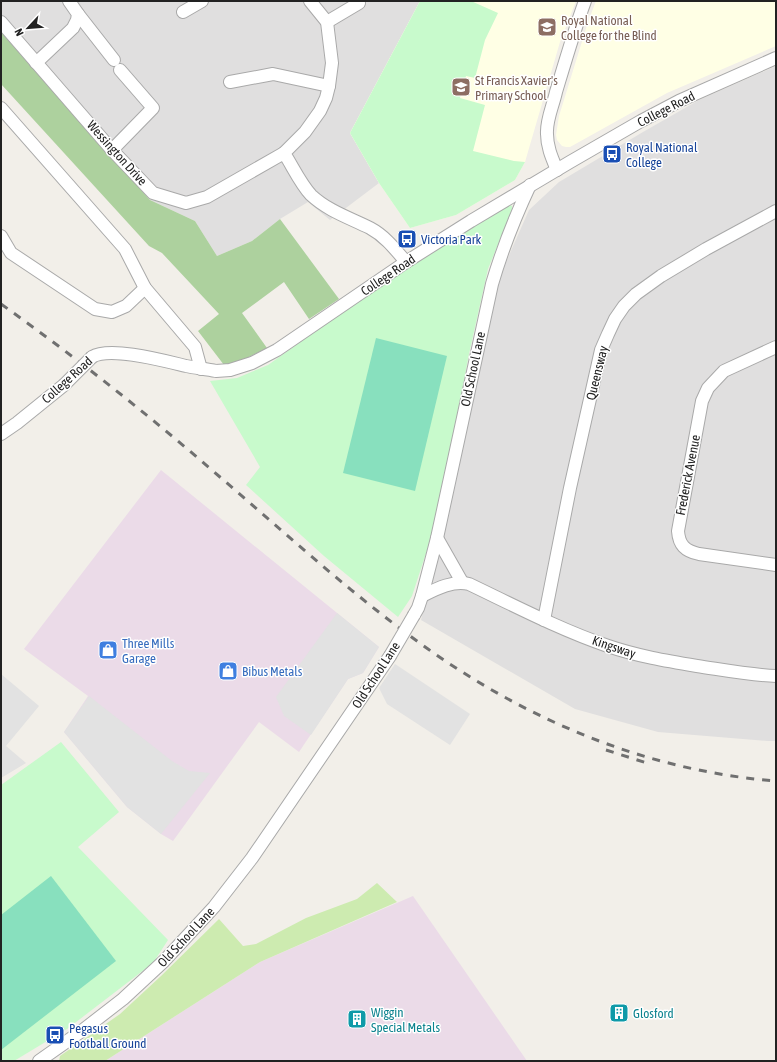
<svg xmlns="http://www.w3.org/2000/svg" width="777" height="1062" font-family="'Asap Condensed',sans-serif">
  <rect width="100%" height="100%" fill="#f2efe9"/>
  <g fill="#e0dfdf">
    <path d="M1,1H420L350,133L379,183L330,220L308,202L280,219L252,241L217,256L195,221L150,200L1,32Z"/>
    <path d="M776,66V741H768L658,732L575,709L421,620L461,456L495,287L529,210L559,182L643,132L699,100Z"/>
  </g>
  <g fill="#ebdbe8">
    <path d="M161,470L379,647L363,673L348,679L299,752L259,722L173,841L161,834L127,807L64,732L88,696L24,649Z"/>
    <path d="M413,896L527,1061H105L260,962Z"/>
  </g>
  <g fill="#ffffe5">
    <path d="M420,1H576L560,42L525,162L515,180L456,215L410,228L379,183L350,133Z"/>
    <path d="M596,1H776V46L667,93L579,142L570,147H566L562,146L557,140L556,135L559,116L588,22Z"/>
  </g>
  <path fill="#cdebb0" d="M377,883L397,902L260,962L105,1061H59L60,1056L120,1014L161,976L219,919L243,946L256,944L306,918L357,899Z"/>
  <path fill="#add19e" d="M1,32L150,200L195,221L217,256L252,241L280,219L339,299L309,319L284,282L242,313L267,348L245,359L224,365L198,331L219,314L162,253L149,246L1,84Z"/>
  <g fill="#c8facc">
    <path d="M420,1H471L498,13L485,40L475,78L466,76L460,98L485,105L473,151L514,161L525,162L515,180L456,215L410,228L379,183L350,133Z"/>
    <path d="M508,204L512,206V210L488,269L469,354L453,439L432,535L412,596L398,617L324,556L246,485L260,467L210,381L237,378L268,365L320,328L410,267Z"/>
    <path d="M61,742L119,812L78,847L168,940L153,963L67,1029L14,1061H1V785Z"/>
  </g>
  <g fill="#88e0be">
    <path d="M376,338L447,356L415,491L343,473Z"/>
    <path d="M51,876L116,961L1,1050V915Z"/>
  </g>
  <g fill="#e2e2e2">
    <path d="M337,613L379,647L363,673L348,679L311,735L284,716L276,697Z"/>
    <path d="M395,664L470,714L450,745L387,704L379,688Z"/>
    <path d="M1,674L39,706L6,746L26,763L1,778Z"/>
    <path d="M89,696L172,761L189,771L210,773L161,834L127,807L64,732Z"/>
  </g>
  <g fill="none" stroke-linecap="round" stroke-linejoin="round">
    <g stroke="#a9a9a9" stroke-width="14">
      <g id="minor">
        <path d="M310,1L327,22L332,63L329,86L326,98L320,111L305,132L284,153C293,167 300,183 311,195C328,211 350,218 370,228C385,236 395,249 406,262"/>
        <path d="M183,12L202,1"/>
        <path d="M78,14L114,60"/>
        <path d="M1,22L112,150L153,193L186,203L207,197L284,153"/>
        <path d="M327,22L359,3"/>
        <path d="M36,63L73,28L77,20L78,14L69,1"/>
        <path d="M230,82L273,74L329,86"/>
        <path d="M1,108L125,249L145,288L195,347L201,369"/>
        <path d="M112,150L153,108L120,70"/>
        <path d="M557,170C552,158 547,147 547,134C546,120 553,106 556,92C565,62 574,31 585,1"/>
        <path d="M1,236L11,253L95,309L112,312L126,306L145,288"/>
        <path d="M776,347L724,371L708,388L702,401L678,531C679,545 685,551 699,554L776,565"/>
        <path d="M92,357C110,346 165,361 186,366C196,368 206,369 216,371L230,370L252,363L277,350L406,262L471,221L570,162L641,121L679,101L776,58"/>
        <path d="M1,434L17,423L64,385"/>
        <path d="M437,538L462,582"/>
        <path d="M422,596C436,589 453,580 469,584C515,606 561,630 608,646C637,656 667,661 697,666C724,670 750,675 776,676"/>
        <path d="M414,615L418,608L422,596L437,538L492,284C502,250 515,217 530,185"/>
        <path d="M544,620L570,488L601,350L608,334L615,319L624,306L636,294L661,276L706,249L776,211"/>
        <path d="M39,1061L83,1030L123,999L164,961L214,907L252,858L390,656"/>
      </g>
    </g>
    <use href="#minor" stroke="#fff" stroke-width="12"/>
    <g stroke="#707070" stroke-width="3" stroke-dasharray="8 8" stroke-linecap="butt">
      <path d="M1,304C74,356 145,412 213,471C283,531 352,595 428,649C531,722 649,771 776,781"/>
      <path d="M606,750L650,764"/>
    </g>
    <g stroke="#a9a9a9" stroke-width="14" stroke-linecap="butt">
      <g id="minor-bridge">
        <path d="M64,385L92,357"/>
        <path d="M390,656L414,615"/>
      </g>
    </g>
    <use href="#minor-bridge" stroke="#fff" stroke-width="12"/>
  </g>
  <defs>
    <g id="university-square" transform="scale(1)"><rect x="-9" y="-9" width="18" height="18" rx="4" fill="#8d6e63" stroke="#fff"/><path d="M0-5L7-2L0 1L-7-2ZM-4 1L0 2.5L4 1V4Q0 6-4 4Z" fill="#fff"/></g>
    <g id="school-square" transform="scale(1)"><rect x="-9" y="-9" width="18" height="18" rx="4" fill="#8d6e63" stroke="#fff"/><path d="M0-5L7-2L0 1L-7-2ZM-4 1L0 2.5L4 1V4Q0 6-4 4Z" fill="#fff"/></g>
    <g id="bus-square" transform="scale(1)"><rect x="-9" y="-9" width="18" height="18" rx="4" fill="#1a4fb4" stroke="#fff"/><path d="M-5-6H5V4H4V6H2V4H-2V6H-4V4H-5ZM-3.5-4V0h7V-4ZM-3.5 1.2v1.5H-2V1.2ZM2 1.2v1.5H3.5V1.2Z" fill="#fff"/></g>
    <g id="shop-square" transform="scale(1)"><rect x="-9" y="-9" width="18" height="18" rx="4" fill="#3f7fe0" stroke="#fff"/><path d="M-5-2.5h2.3a2.7 3.5 0 0 1 5.4 0H5L5.5 6h-11ZM-1.5-2.5h3a1.5 2.3 0 0 0-3 0Z" fill="#fff"/></g>
    <g id="building-square" transform="scale(1)"><rect x="-9" y="-9" width="18" height="18" rx="4" fill="#0f9aa8" stroke="#fff"/><path d="M-4-6H4V6H1V3H-1V6H-4ZM-2.5-4.3h1.7v1.8h-1.7ZM.8-4.3h1.7v1.8H.8ZM-2.5-1h1.7V.8h-1.7ZM.8-1h1.7V.8H.8Z" fill="#fff"/></g>
  </defs>
  <g fill-rule="evenodd">
    <use href="#university-square" x="547" y="27"/>
    <use href="#school-square" x="461" y="87"/>
    <use href="#bus-square" x="612" y="154"/>
    <use href="#bus-square" x="407" y="239"/>
    <use href="#shop-square" x="108" y="650"/>
    <use href="#shop-square" x="228" y="671"/>
    <use href="#building-square" x="619" y="1013"/>
    <use href="#building-square" x="357" y="1019"/>
    <use href="#bus-square" x="55" y="1035"/>
  </g>
  <g text-anchor="middle" dominant-baseline="central" stroke-width="3" stroke-linejoin="round" paint-order="stroke">
    <g font-size="13" fill="#785e54" stroke="#fff" text-anchor="start">
      <text x="561" y="20">Royal National<tspan x="561" dy="15">College for the Blind</tspan></text>
      <text x="475" y="80">St Francis Xavier's<tspan x="475" dy="15">Primary School</tspan></text>
    </g>
    <g font-size="13" fill="#222" stroke="#fff">
      <text transform="translate(666 109) rotate(-27)">College Road</text>
      <text transform="translate(117 153) rotate(48)">Wessington Drive</text>
      <text transform="translate(388 275) rotate(-34)">College Road</text>
      <text transform="translate(473 369) rotate(-78)">Old School Lane</text>
      <text transform="translate(597 373) rotate(-76)">Queensway</text>
      <text transform="translate(67 380) rotate(-42)">College Road</text>
      <text transform="translate(688 475) rotate(-79)">Frederick Avenue</text>
      <text transform="translate(614 647) rotate(19)">Kingsway</text>
      <text transform="translate(376 675) rotate(-57)">Old School Lane</text>
      <text transform="translate(186 937) rotate(-47)">Old School Lane</text>
    </g>
    <g font-size="13" fill="#164399" stroke="#fff" text-anchor="start">
      <text x="626" y="147">Royal National<tspan x="626" dy="15">College</tspan></text>
      <text x="421" y="239">Victoria Park</text>
      <text x="69" y="1028">Pegasus<tspan x="69" dy="15">Football Ground</tspan></text>
    </g>
    <g font-size="13" fill="#366cbe" stroke="#fff" text-anchor="start">
      <text x="122" y="643">Three Mills<tspan x="122" dy="15">Garage</tspan></text>
      <text x="242" y="671">Bibus Metals</text>
    </g>
    <g font-size="13" fill="#0d838f" stroke="#fff" text-anchor="start">
      <text x="371" y="1012">Wiggin<tspan x="371" dy="15">Special Metals</tspan></text>
      <text x="633" y="1013">Glosford</text>
    </g>
  </g>
  <rect width="777" height="1062" fill="none" stroke="#222222" stroke-width="4"/>
  <g transform="translate(28 28) rotate(244)" stroke="#ffffff" stroke-width="3" paint-order="stroke">
  <path d="M0-3L7 15L0 10L-7 15Z" fill="#222222"/>
  <text y="-6" font-size="11" font-weight="bold" text-anchor="middle" fill="#222222">N</text>
  </g>
</svg>
